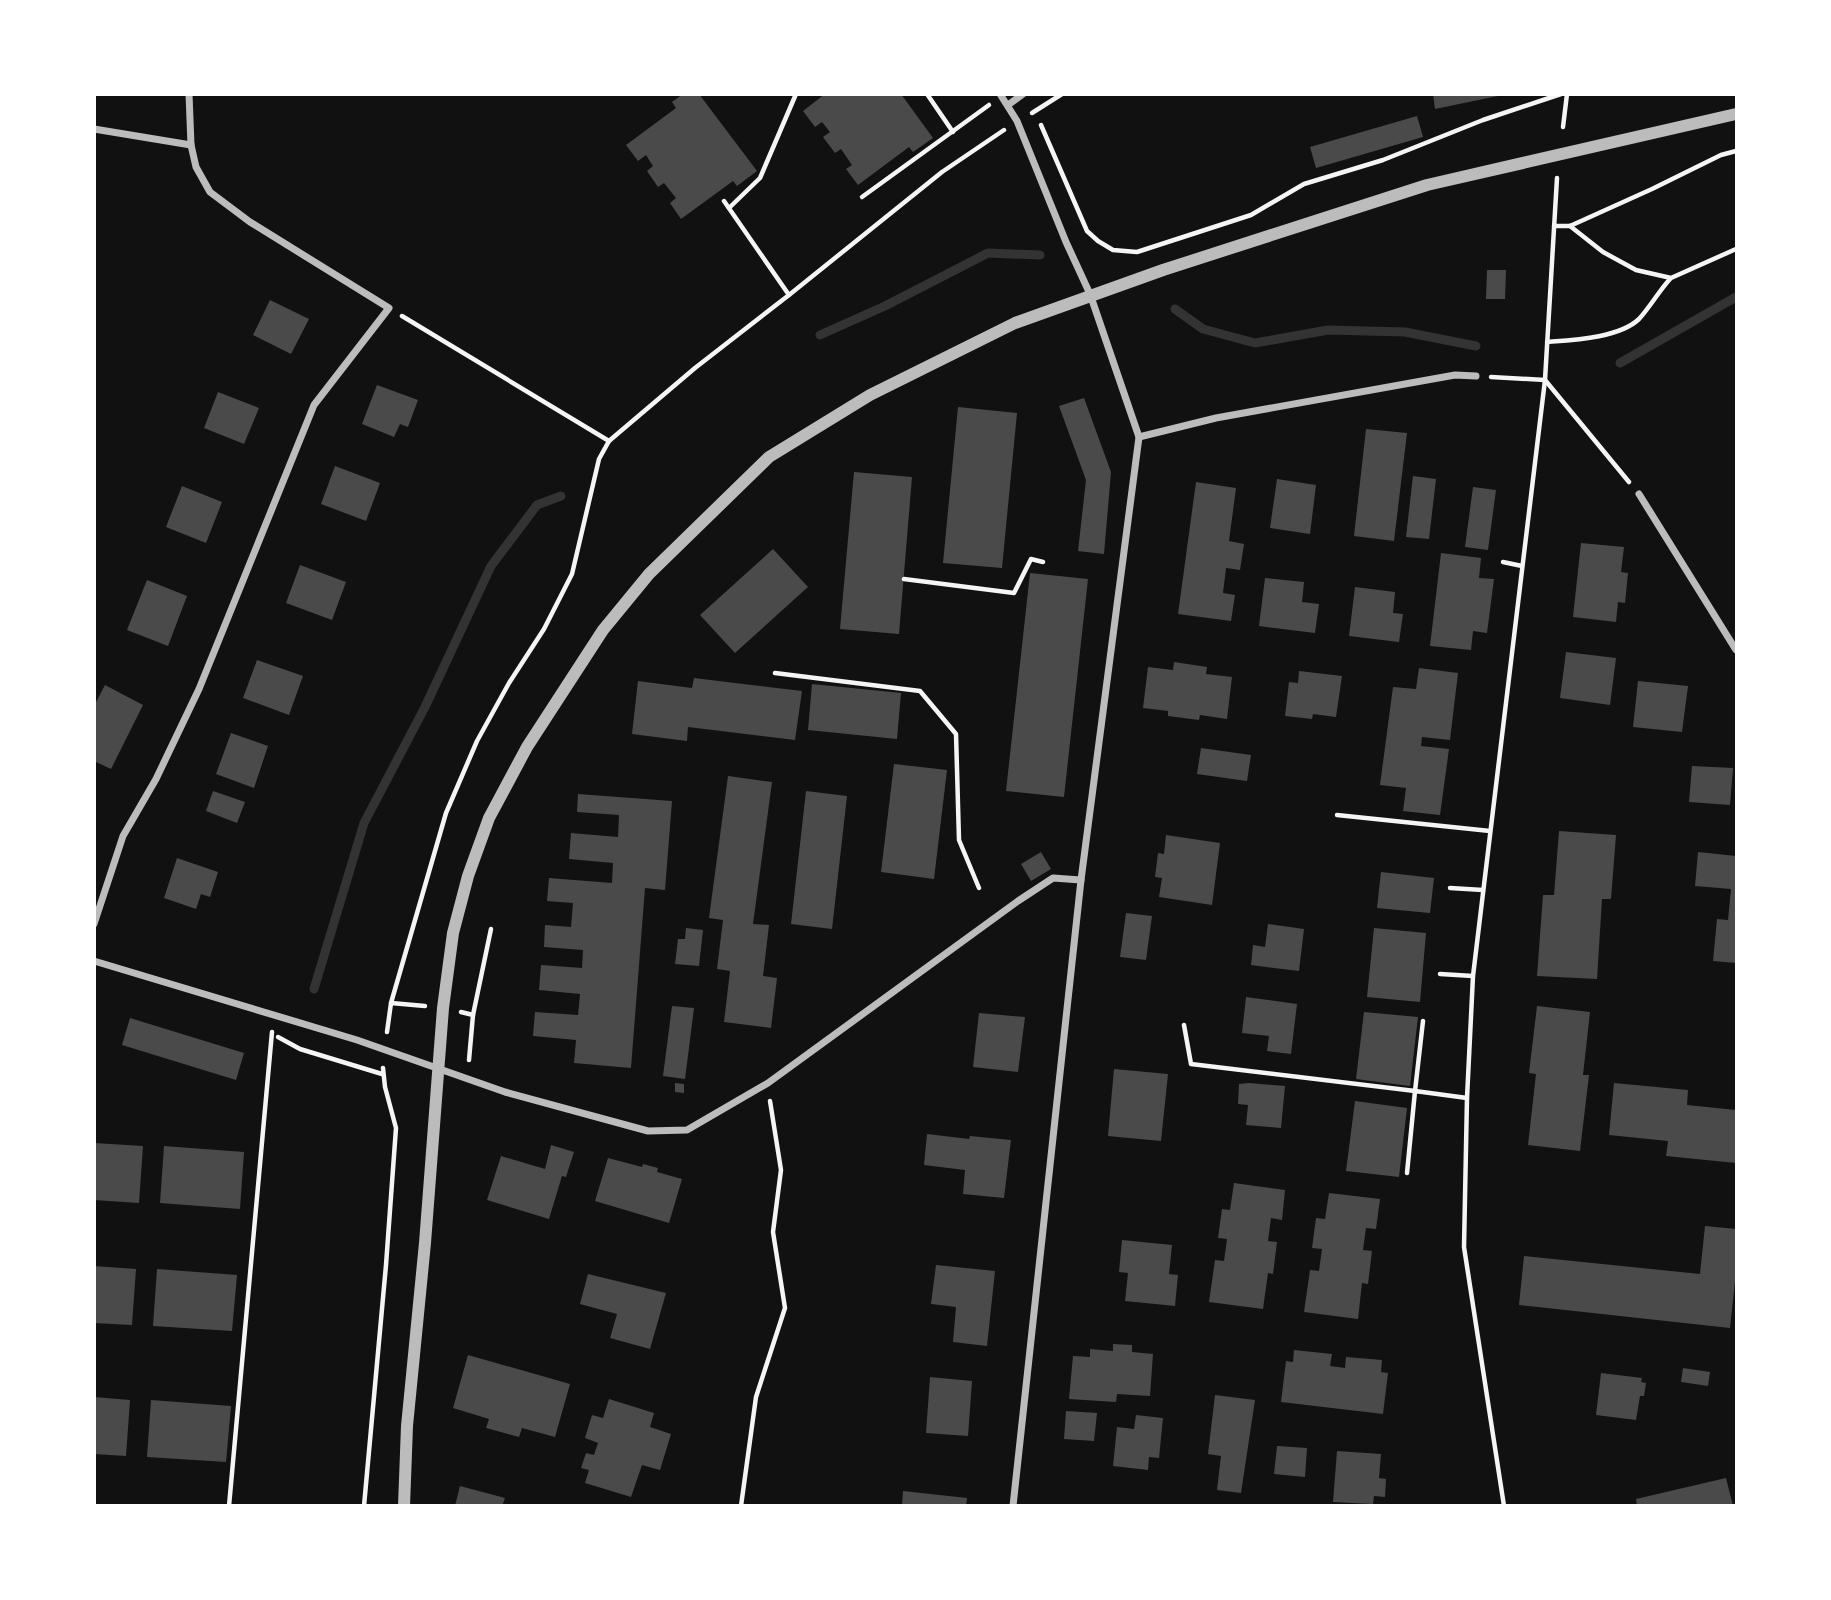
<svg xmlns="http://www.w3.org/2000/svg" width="1831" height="1600" font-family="'Work Sans',sans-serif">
  <rect width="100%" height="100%" fill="#111"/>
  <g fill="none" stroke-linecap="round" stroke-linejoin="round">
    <g stroke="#333" stroke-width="9">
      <path d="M1175,309L1203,329L1255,343L1328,330L1405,332L1476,346"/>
      <path d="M820,335L885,306L988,253L1040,255"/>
      <path d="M1620,363L1736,297"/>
      <path d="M314,989L364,823L425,707L491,566L537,505L561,496"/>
    </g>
  </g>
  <g fill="#4a4a4a">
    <path d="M683,94H699L757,171L737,186L733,181L681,219L670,203L676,198L664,183L658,187L647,171L653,166L646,155L638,161L626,145L676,108L672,102Z"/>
    <path d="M825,94H901L933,138L913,152L909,147L858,185L846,169L852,165L841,149L835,153L823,137L830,132L822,122L815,127L803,111Z"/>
    <path d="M1433,94H1498V96L1435,109Z"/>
    <path d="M1417,116L1423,137L1316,168L1310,147Z"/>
    <path d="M1487,270H1506L1505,299H1486Z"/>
    <path d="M270,300L309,319L291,354L253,335Z"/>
    <path d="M377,385L418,400L408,427L400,424L394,437L362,424Z"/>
    <path d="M218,392L259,408L244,444L204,428Z"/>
    <path d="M1084,398L1111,472L1104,554L1078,551L1086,480L1059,406Z"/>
    <path d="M958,407L1017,413L1002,568L943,563Z"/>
    <path d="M1366,429L1407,433L1394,541L1354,536Z"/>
    <path d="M335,466L380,483L366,521L321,504Z"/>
    <path d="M854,472L912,477L899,634L840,629Z"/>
    <path d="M1413,476L1436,479L1429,539L1406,537Z"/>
    <path d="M1277,479L1316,485L1310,534L1270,528Z"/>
    <path d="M1196,482L1236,488L1229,541L1244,544L1240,570L1226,568L1223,593L1235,595L1231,621L1178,614Z"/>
    <path d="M182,486L222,502L206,543L166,527Z"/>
    <path d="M1473,487L1496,490L1488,550L1465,547Z"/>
    <path d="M1581,543L1624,547L1621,572L1628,573L1625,603L1618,602L1616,622L1573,617Z"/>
    <path d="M773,549L808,587L735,653L700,615Z"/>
    <path d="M1441,553L1481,558L1479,578L1494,579L1487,633L1473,631L1471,650L1430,646Z"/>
    <path d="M300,565L346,582L332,620L286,603Z"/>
    <path d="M1030,573L1088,579L1064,797L1006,791Z"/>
    <path d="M1265,578L1304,582L1302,602L1319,604L1315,633L1259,626Z"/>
    <path d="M147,580L187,596L168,646L127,630Z"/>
    <path d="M1355,587L1395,592L1393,613L1403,614L1399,642L1349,636Z"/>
    <path d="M1566,652L1616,658L1610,705L1560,698Z"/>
    <path d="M257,660L303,676L289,715L243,698Z"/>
    <path d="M1174,662L1207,667L1206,674L1232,677L1227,719L1200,715L1199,720L1168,716V711L1143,708L1148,667L1173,670Z"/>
    <path d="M1419,668L1458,673L1450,740L1422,737L1421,746L1449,749L1440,815L1403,811L1406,788L1380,785L1393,687L1416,689Z"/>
    <path d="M1299,671L1342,676L1336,717L1313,714L1312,719L1285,716L1289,682L1298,683Z"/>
    <path d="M694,678L802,691L795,740L688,727L687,741L632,734L638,681L692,688Z"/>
    <path d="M1638,681L1688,686L1682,732L1633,727Z"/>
    <path d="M812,684L901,693L897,739L808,730Z"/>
    <path d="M105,685L143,705L111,769L94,761V706Z"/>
    <path d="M231,733L268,746L254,788L216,774Z"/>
    <path d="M1201,748L1251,755L1247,781L1197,774Z"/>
    <path d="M894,764L947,770L934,879L881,872Z"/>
    <path d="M1692,766L1733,768L1730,805L1689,802Z"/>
    <path d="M728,776L772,782L753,924L769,925L763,976L777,978L771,1028L724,1022L730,971L717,969L723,920L709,918Z"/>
    <path d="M213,791L245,802L237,823L206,811Z"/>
    <path d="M806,791L847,796L832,929L791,924Z"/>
    <path d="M578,794L672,801L665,890L645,888L631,1068L574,1063L576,1040L533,1036L535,1012L578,1015L580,994L539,990L541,965L582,968L583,950L544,947L545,925L571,927L573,903L547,901L549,878L612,883L613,863L569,859L571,833L618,837L619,815L577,812Z"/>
    <path d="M1559,831L1616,835L1611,899H1602L1597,979L1537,976L1543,895H1554Z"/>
    <path d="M1166,835L1220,843L1212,905L1159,897L1162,878L1155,877L1158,853L1164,854Z"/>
    <path d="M1041,852L1051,869L1031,881L1021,864Z"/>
    <path d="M1698,852L1736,856V963L1713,961L1717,919L1728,920L1731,889L1695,886Z"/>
    <path d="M177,858L218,872L210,897L201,894L196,909L164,898Z"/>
    <path d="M1381,872L1434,878L1430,913L1377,908Z"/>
    <path d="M1126,913L1152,916L1146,960L1120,957Z"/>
    <path d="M1268,924L1304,929L1299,971L1251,965L1253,945L1265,947Z"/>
    <path d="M686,928L703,930L699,966L675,964L678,939H685Z"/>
    <path d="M1374,928L1426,933L1420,1002L1367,997Z"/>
    <path d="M1246,997L1297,1004L1291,1054L1267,1051L1269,1036L1242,1033Z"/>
    <path d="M672,1006L694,1008L685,1079L663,1076Z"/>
    <path d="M1537,1006L1590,1012L1583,1075H1589L1580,1151L1528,1145L1536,1074L1529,1073Z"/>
    <path d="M1364,1012L1418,1017L1410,1086L1356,1079Z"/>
    <path d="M979,1013L1025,1017L1018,1072L973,1067Z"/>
    <path d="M130,1018L244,1053L236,1080L122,1045Z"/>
    <path d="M1114,1069L1168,1074L1161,1141L1108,1136Z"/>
    <path d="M675,1083L684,1084V1093L675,1092Z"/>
    <path d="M1249,1083L1285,1086L1281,1128L1246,1125L1248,1105L1238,1104L1239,1084Z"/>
    <path d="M1614,1083L1688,1090L1687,1105L1736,1110V1163L1666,1156L1668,1141L1609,1135Z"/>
    <path d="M1355,1101L1407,1108L1399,1177L1346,1171Z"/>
    <path d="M927,1134L969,1139L970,1136L1011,1140L1004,1198L963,1194L965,1170L924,1165Z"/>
    <path d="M94,1143L143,1146L139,1203L94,1200Z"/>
    <path d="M551,1145L574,1152L566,1177L562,1176L549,1219L487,1200L501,1156L545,1169Z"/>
    <path d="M164,1146L244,1152L240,1209L160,1203Z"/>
    <path d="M608,1158L642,1167L643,1164L658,1168L657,1172L682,1179L669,1223L595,1201Z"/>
    <path d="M1234,1183L1285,1190L1282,1220L1271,1218L1268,1241L1277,1242L1273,1274L1268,1273L1263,1309L1209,1302L1215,1260L1224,1261L1227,1239L1218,1238L1222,1209L1230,1210Z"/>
    <path d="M1329,1193L1380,1199L1376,1229L1366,1228L1363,1250L1372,1251L1368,1284L1362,1283L1358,1319L1304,1312L1310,1270L1319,1271L1322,1249L1312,1248L1316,1218L1325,1219Z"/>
    <path d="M1705,1226L1736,1229V1272L1730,1328L1519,1305L1524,1256L1700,1274Z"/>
    <path d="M1122,1240L1172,1245L1169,1274L1178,1275L1175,1306L1125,1301L1128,1273L1119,1272Z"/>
    <path d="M936,1265L995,1271L987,1346L953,1342L956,1307L931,1304Z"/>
    <path d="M94,1266L136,1269L132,1325L94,1323Z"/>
    <path d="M157,1269L237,1275L232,1331L153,1326Z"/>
    <path d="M588,1274L666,1293L650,1349L610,1338L617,1314L580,1304Z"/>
    <path d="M1113,1344L1132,1345V1352L1153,1354L1150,1396L1117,1394L1116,1402L1069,1399L1073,1356L1090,1357V1349L1113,1351Z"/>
    <path d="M1294,1350L1332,1354L1330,1366L1345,1368L1346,1357L1382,1360L1381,1372L1388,1373L1383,1414L1281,1402L1286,1361L1293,1362Z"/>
    <path d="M468,1355L570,1384L555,1437L522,1428L519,1437L486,1428L489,1419L453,1408Z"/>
    <path d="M1683,1368L1710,1372L1708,1386L1681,1382Z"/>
    <path d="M1601,1373L1642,1378L1641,1382L1646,1383L1644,1396H1640L1636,1420L1596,1415Z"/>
    <path d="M930,1377L972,1381L968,1436L926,1433Z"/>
    <path d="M1215,1395L1255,1400L1241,1493L1217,1490L1221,1456L1208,1454Z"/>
    <path d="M94,1397L130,1400L126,1456L94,1454Z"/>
    <path d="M609,1399L654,1413L650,1427L671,1434L660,1470L642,1465L631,1497L585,1483L589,1470L581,1468L586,1453L594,1455L598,1443L585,1438L592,1415L603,1418Z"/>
    <path d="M151,1400L231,1406L226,1462L147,1457Z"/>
    <path d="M1066,1411L1097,1413L1094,1441L1064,1439Z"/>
    <path d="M1136,1415L1163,1418L1159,1458L1149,1457L1148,1470L1113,1466L1117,1427L1134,1429Z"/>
    <path d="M1277,1446L1307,1448L1305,1477L1274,1474Z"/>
    <path d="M1337,1451L1381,1454L1379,1478L1386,1479L1385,1497L1374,1496L1373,1504L1333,1502Z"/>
    <path d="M1726,1478L1733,1506H1637L1636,1499Z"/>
    <path d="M460,1486L505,1498L502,1506H455Z"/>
    <path d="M903,1491L967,1498L966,1506H902Z"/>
  </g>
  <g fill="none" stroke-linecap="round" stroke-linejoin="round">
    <g stroke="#f5f5f5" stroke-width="4.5">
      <path d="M927,94L953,132"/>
      <path d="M1032,113L1062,94"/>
      <path d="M1041,125L1087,231L1098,241L1113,250L1137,252L1251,215L1304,184L1383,160L1483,120L1561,94"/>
      <path d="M1563,127L1567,94"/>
      <path d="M862,197L989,105"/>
      <path d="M724,201L789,295"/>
      <path d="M729,208L760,178L796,94"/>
      <path d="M1554,226H1570L1652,189L1721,155L1736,151"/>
      <path d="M1570,226L1603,252L1636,270L1671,278L1736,249"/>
      <path d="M402,316L609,441"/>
      <path d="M1547,342C1574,340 1619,338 1639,319C1650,307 1659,291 1670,279"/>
      <path d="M1491,377L1545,380L1629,482"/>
      <path d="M1503,562L1522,566"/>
      <path d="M904,579L1014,593L1031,559L1043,562"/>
      <path d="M775,673L920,691L956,734L959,840L979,888"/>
      <path d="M1337,815L1490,831"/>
      <path d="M1450,888L1483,890"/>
      <path d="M1440,974L1473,976"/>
      <path d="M391,1003L425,1006"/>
      <path d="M461,1012L473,1015L469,1060"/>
      <path d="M473,1015L491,929"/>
      <path d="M1184,1025L1191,1064L1415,1091L1423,1021"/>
      <path d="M387,1032L391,1003L446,813L477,741L509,683L544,629L572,574L599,459L609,441L695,368L789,295L942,172L1004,130"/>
      <path d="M278,1037L300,1049L382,1074"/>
      <path d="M1407,1173L1415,1091L1467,1098"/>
      <path d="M229,1506L272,1032"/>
      <path d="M364,1506L386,1265L396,1128L385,1087L383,1068"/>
      <path d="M741,1506L756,1397L785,1308L773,1232L781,1170L770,1101"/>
      <path d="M1504,1506L1464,1247L1467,1098L1473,976L1545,380L1557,178"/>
    </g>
    <g stroke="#bcbcbc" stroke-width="7">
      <path d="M1000,94L1017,121L1066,242L1090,294L1139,437L1081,880L1013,1506"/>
      <path d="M1008,105L1023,94"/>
      <path d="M94,129L191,145"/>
      <path d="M1139,437L1216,418L1455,375L1476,376"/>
      <path d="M1639,494L1736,650"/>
      <path d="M94,924L123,836L156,779L199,689L314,405L389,308L250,222L210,192L196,167L191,145L189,94"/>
      <path d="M94,961L357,1040L505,1092L648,1131L687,1130L768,1083L1018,901L1053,878L1081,880"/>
    </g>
    <path stroke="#bcbcbc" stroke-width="12" d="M404,1506L407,1426L425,1243L443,1008L453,933L468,876L489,818L527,747L603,630L649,574L769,457L870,395L1015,323L1163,270L1427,185L1736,114"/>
  </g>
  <rect width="1831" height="1600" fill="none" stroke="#ffffff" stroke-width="192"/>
</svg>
